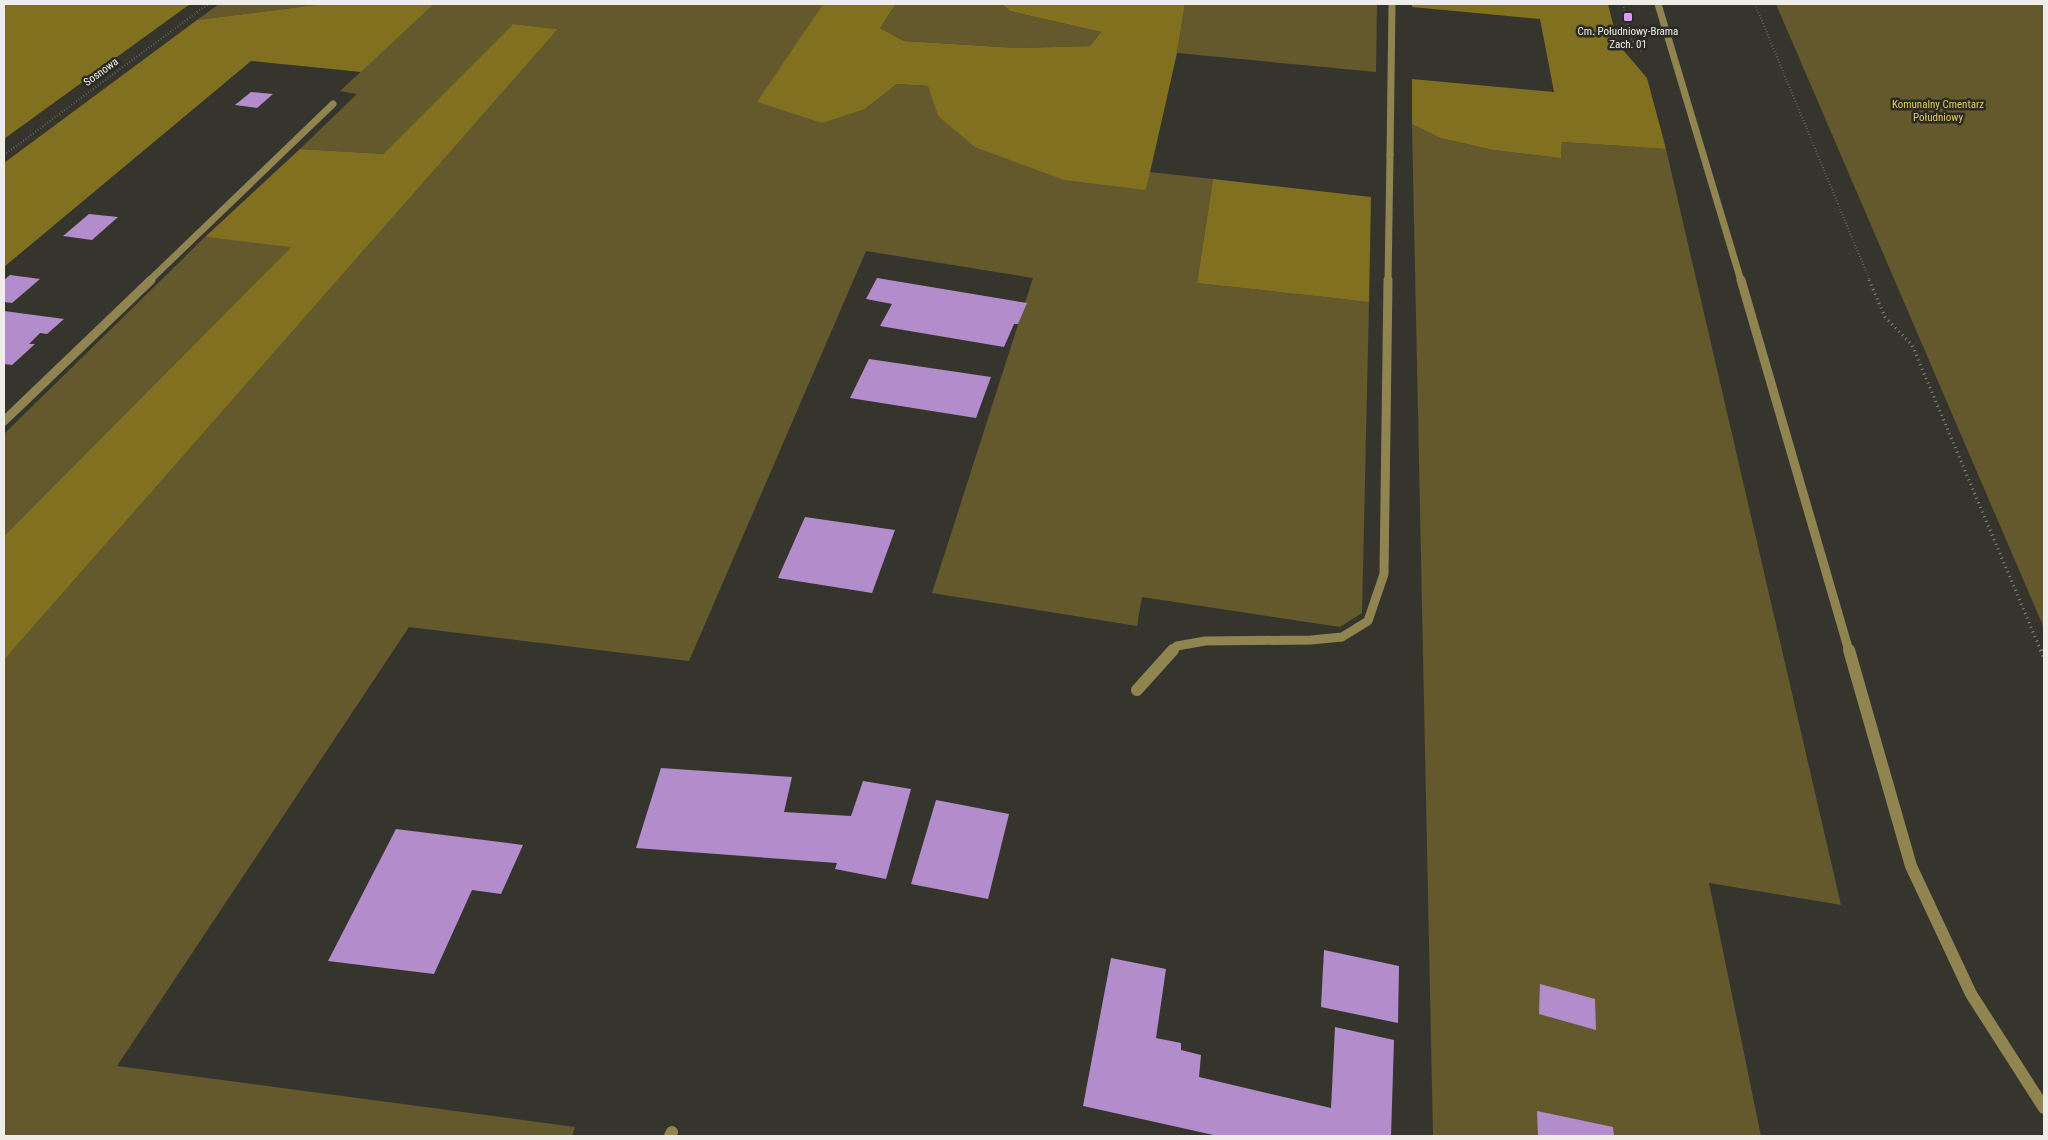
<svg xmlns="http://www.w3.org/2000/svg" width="2048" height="1140" font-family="'Roboto Condensed',sans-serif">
  <rect width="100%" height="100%" fill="#36352d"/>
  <g fill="#64592d">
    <path d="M219,4H323L197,20Z"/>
    <path d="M434,4H823L758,102L865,109L897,84L929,86L938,116L1146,190L1150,172L1213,179L1197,283L1369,302L1362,613L1340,627L1142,597L1137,626L932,593L1033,278L866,251L689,661L409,627L117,1066L575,1127L572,1136H4V660L558,29L513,24L383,154L300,149L357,94L340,91Z"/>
    <path d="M896,4H1002L1010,11L1101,32L1090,46L1018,48L904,41L880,28Z"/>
    <path d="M1185,4H1377L1376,72L1177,53Z"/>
    <path d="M1776,4H2044V628Z"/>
    <path d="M1412,124L1440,138L1493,150L1561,158L1562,142L1666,149L1841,905L1709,883L1761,1136H1433Z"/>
    <path d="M205,237L292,246L4,536V434Z"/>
  </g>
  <g fill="#81701f">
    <path d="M4,4H190L4,139Z"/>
    <path d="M323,4H434L361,72L251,61L4,267V163L197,20Z"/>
    <path d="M823,4H896L880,28L904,41L1018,48L1090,46L1101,32L1010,11L1002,4H1185L1177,53L1146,190L1064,180L975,147L938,116L928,86L897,84L865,109L822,123L757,102Z"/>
    <path d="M1412,4H1608L1618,44L1647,78L1666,149L1562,142L1561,158L1493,150L1440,138L1412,124V79L1554,92L1540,19L1412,7Z"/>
    <path d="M513,24L558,29L4,660V536L291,247L205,237L300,149L383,154Z"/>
    <path d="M1213,179L1371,197L1369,302L1197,283Z"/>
  </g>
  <g fill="#b38ccb">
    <path d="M251,92L273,94L257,108L235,105Z"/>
    <path d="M89,214L118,217L92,240L63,236Z"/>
    <path d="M10,275L40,279L12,303L4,302V280Z"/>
    <path d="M877,278L1027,303L1018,324H1014L1004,347L880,326L892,304L866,299Z"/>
    <path d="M4,311L64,319L47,334L40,333L29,344H35L12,365L4,364Z"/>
    <path d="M869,359L991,377L976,418L850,398Z"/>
    <path d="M805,517L895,530L872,593L778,578Z"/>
    <path d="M661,768L792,777L784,812L851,816L863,781L911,789L886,879L835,869L837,863L636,848Z"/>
    <path d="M936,800L1009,814L988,899L911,884Z"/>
    <path d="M396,829L523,845L501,894L472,890L434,974L328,961Z"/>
    <path d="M1324,950L1399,966L1398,1023L1321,1007Z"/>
    <path d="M1111,958L1166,969L1156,1038L1181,1043V1050L1201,1055L1199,1077L1331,1108L1335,1027L1394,1040L1391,1136H1218L1083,1106Z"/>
    <path d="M1540,984L1595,999L1596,1030L1539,1014Z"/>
    <path d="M1537,1111L1613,1127L1614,1136H1538Z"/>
  </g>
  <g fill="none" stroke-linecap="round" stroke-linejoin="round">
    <g stroke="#898882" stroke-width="2" stroke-dasharray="0.5 2.5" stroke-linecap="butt">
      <path d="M1623,4L1631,39L1641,51"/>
      <path d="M1755,4L1870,281"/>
      <path d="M4,155L208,4"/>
    </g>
    <path stroke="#898882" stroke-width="3" stroke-dasharray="1 4" stroke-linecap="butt" d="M1869,280L1885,317L1912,345L2041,651"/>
    <path stroke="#898882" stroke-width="4" stroke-dasharray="1 4.5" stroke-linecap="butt" d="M2041,650L2044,658"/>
    <g stroke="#908450" stroke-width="7">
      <path d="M149,281L333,104"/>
      <path d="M1388,281L1390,155"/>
    </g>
    <g stroke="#908450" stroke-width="9">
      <path d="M4,421L151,280"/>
      <path d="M1172,651L1177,646L1205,641L1311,640L1342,637L1368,621L1384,574L1388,280"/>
    </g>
    <g stroke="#908450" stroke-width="12">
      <path d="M1137,690L1173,650"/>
      <path d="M670,1136L672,1132"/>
    </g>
    <g stroke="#908450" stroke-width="7">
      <path d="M1658,4L1741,281"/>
      <path d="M1390,155L1392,4"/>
    </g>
    <path stroke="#908450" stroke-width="9" d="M1741,280L1849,651"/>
    <path stroke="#908450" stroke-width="12" d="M1849,650L1911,866L1971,994L2044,1108"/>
  </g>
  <rect fill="#d69bfa" stroke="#2c2b23" stroke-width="2" x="1623" y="12" width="10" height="10" rx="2.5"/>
  <g text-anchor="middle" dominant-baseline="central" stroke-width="5" stroke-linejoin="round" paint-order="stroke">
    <g font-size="11" fill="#eeede8" stroke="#2c2b23">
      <text x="1628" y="31">Cm. Południowy-Brama<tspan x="1628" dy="13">Zach. 01</tspan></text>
    </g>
    <g font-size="11" fill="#eeede8" stroke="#2c2b23">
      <text transform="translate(101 72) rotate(-36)">Sosnowa</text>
    </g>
    <g font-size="11" fill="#e2c95e" stroke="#2c2b23">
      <text x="1938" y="104">Komunalny Cmentarz<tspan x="1938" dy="13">Południowy</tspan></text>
    </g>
  </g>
  <rect width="2048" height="1140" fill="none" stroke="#eeede8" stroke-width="10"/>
</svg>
